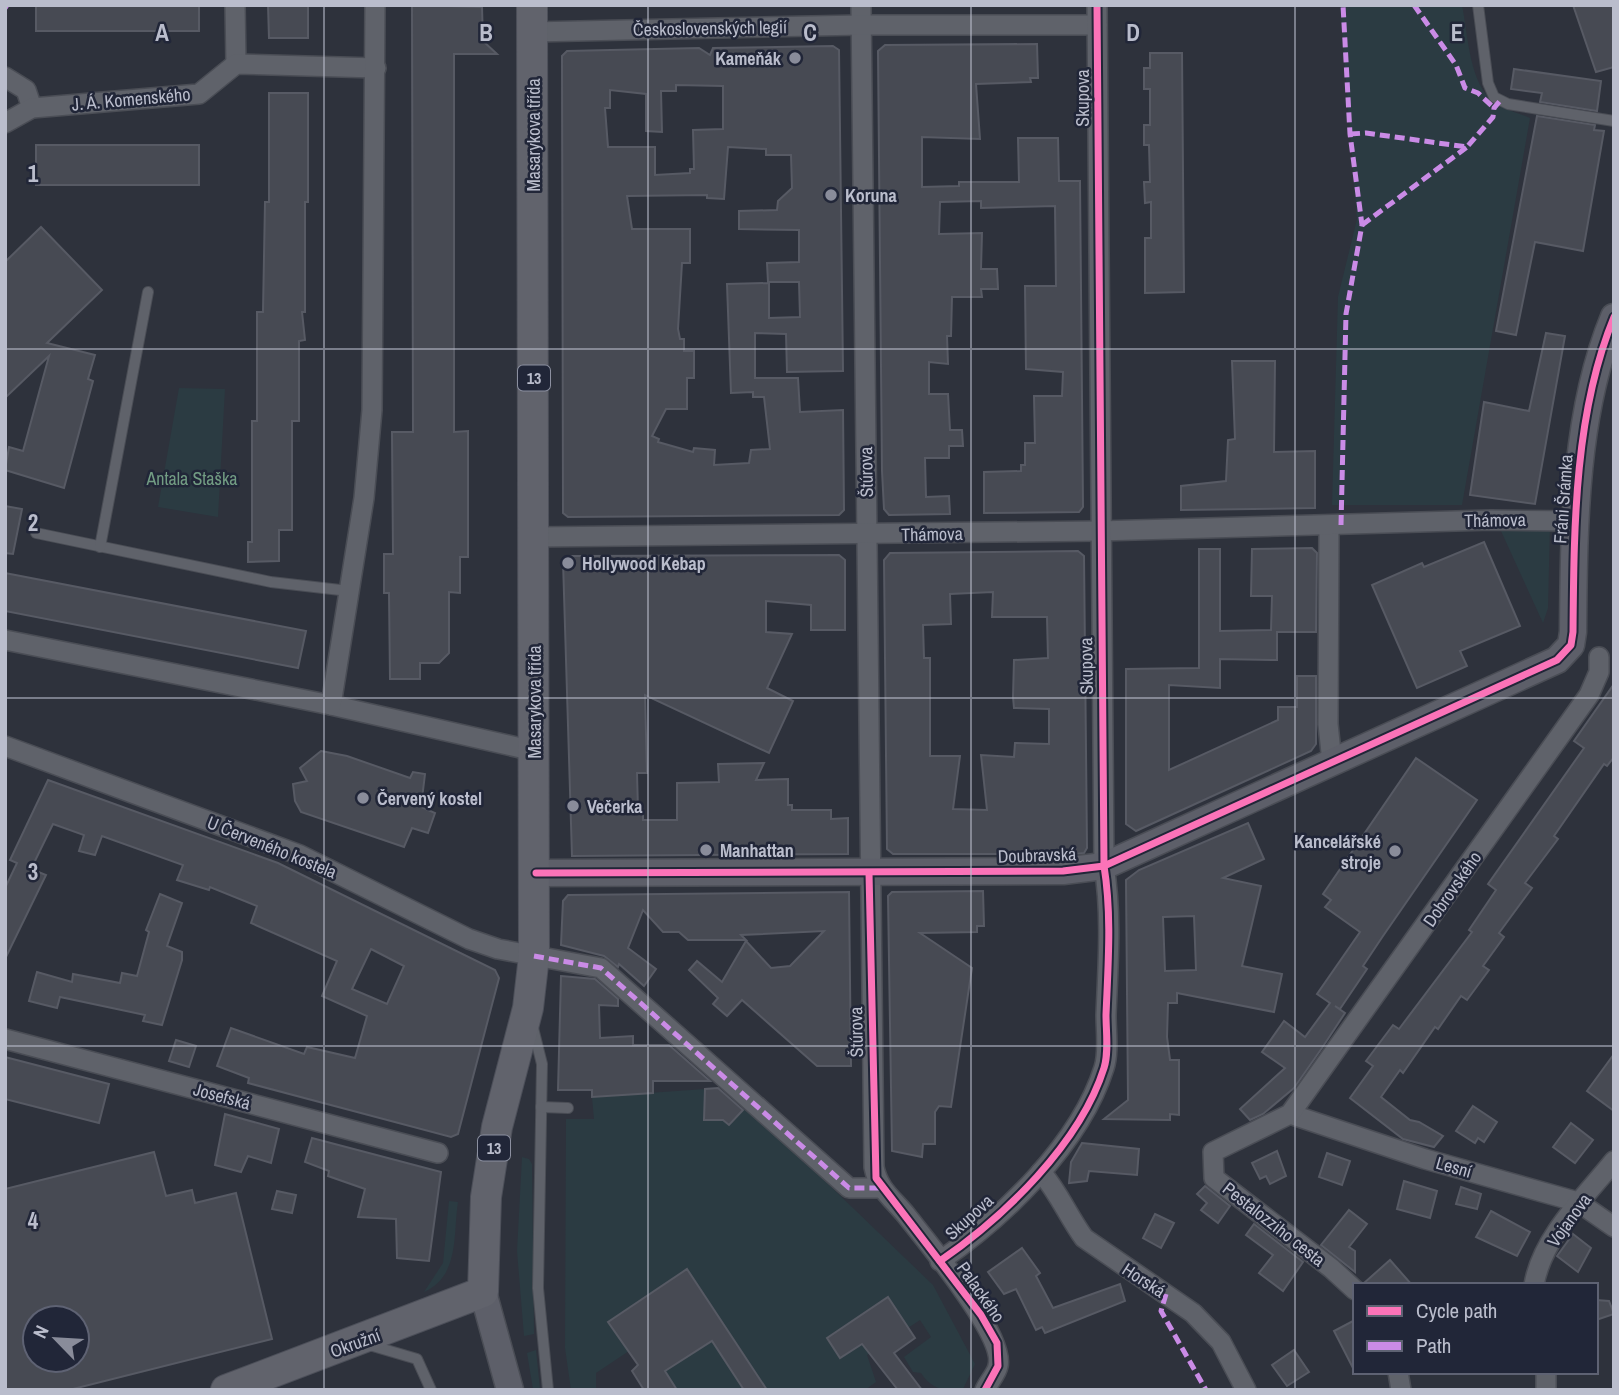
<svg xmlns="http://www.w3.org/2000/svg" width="1619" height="1395" font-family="'Archivo Narrow',sans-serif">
  <rect width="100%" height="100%" fill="#2e323c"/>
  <g fill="#2b3b42">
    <path d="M1340,5H1462C1468,34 1469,85 1495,103C1505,110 1519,113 1530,118L1462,505H1332L1338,297L1357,219Z"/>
    <path d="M179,388L225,389L218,517L158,507Z"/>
    <path d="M1550,524L1548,608L1543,623L1501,531L1503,525Z"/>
    <path d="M705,1089V1120H723L729,1125L747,1106L933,1285L975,1364L963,1389C945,1392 931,1389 921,1373L913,1372L904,1357L931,1337L920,1320L867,1355L876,1382L865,1390H767L686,1269L609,1322L629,1351L596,1373V1390H571L565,1348L566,1119H594L592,1097Z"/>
    <path d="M522,1157L529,1159L532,1164L534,1334L524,1336L517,1251Z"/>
    <path d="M449,1201L458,1202C453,1234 460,1276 424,1292L443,1263Z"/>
    <path d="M712,1341L744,1390H677L665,1371Z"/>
    <path d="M536,1350L540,1389L539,1390L533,1389L527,1353Z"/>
  </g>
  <g fill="#474a53" stroke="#575a64" stroke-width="2" fill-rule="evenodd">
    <rect x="36" y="5" width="163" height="26"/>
    <path d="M268,5H308V38H269Z"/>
    <path d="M412,5L482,7L483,41L497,54H454V432L468,431V557H460V593L449,592V653L439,663H420V679H390L389,593H384V554H393L392,432H413Z"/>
    <path d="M1573,5H1614V67L1596,72Z"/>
    <path d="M1037,44L1038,78H1030L1031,82L976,84L980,139L922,137V187L959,186V182H1019L1018,138H1058L1059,181H1080L1083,507L1079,512L984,513V472L1021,471V465H1025V443H1035L1034,396H1062L1063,372L1026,369L1025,286H1056L1055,206L981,208V201L940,202L939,234L982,233L981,269H997L998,289H981L982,297H952L951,336H947L948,364L929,362V394H948L950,430H962L963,446H949V458H925L926,497L949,496L950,514L889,515L884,509L882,471L878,51L885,45Z"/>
    <path d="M833,46L839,50L843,371L787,372L786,334L755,333V378H798L800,412L843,410L844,510L839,515L568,517L563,513L562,56L567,51L699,48L710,55L713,48ZM676,85L723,86V129L693,130L694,169H690V173L655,175V147H608L605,108H610V90L646,94V131L662,132L661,91H676ZM728,147L766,149V155H791L792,188L778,201L777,210L739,211V229L799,230V262L767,263L768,282H799L800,317L769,318V283L727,284L731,393L753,392V397H764L770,449L751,450L749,463L714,465L715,450L694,448L693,452L658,442L659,439L652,436L666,409H687V378H694V351H684V339H680L678,329L682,263H690V229H632L627,196L707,195V198L724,199Z"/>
    <path d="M1150,53H1182L1184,292L1145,293V238H1151V202L1145,203L1144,182H1150L1149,145H1144V125H1150V89H1144V68H1150Z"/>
    <path d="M1514,69L1601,81L1597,111L1540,102L1542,93L1511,89Z"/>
    <path d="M269,93H308V202H305V312H302L305,340L299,341V421H292V530H279V561L248,562V542H252V421H257V312H263L265,202H269Z"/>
    <path d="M1537,116L1595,125L1594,130L1604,131L1583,251L1535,242L1516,335L1496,331Z"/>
    <rect x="36" y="145" width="163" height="40"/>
    <path d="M41,227L102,290L47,343L95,355L88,379L93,381L64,488L5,470L9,447L23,451L49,356L5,398V262Z"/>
    <path d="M1546,333L1565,336L1535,504L1470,495L1484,402L1529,411Z"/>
    <path d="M1232,361H1275L1274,452L1315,451V508L1181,510V486L1226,481L1228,440L1235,439Z"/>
    <path d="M5,506L22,509L13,554L5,553Z"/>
    <path d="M1484,542L1520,626L1460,651L1467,666L1417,688L1372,585L1422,563L1424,567Z"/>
    <path d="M1312,548L1317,553L1316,632H1277V660L1220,659V688L1169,685V770L1278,720V707H1297V676H1316V744L1311,751L1136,831L1126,824V669L1199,668V549H1220V631L1271,630L1272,596H1251L1252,549Z"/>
    <path d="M1078,551L1084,556L1087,848L1084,853L1075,854H893L887,849L884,560L890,553ZM993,592L992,617H1047L1048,658L1014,660L1013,697L1014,708L1049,709V744L1015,743L1014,757L981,755L987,810L953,809L960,756H930V658H924L923,625L951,624L950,594Z"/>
    <path d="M839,555L845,560V630H811V605L766,601V632L792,634L767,688L793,701L769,753L645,695L647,773H637L638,810L643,809V820H677V783L719,782L718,764L764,763L756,780L788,779V805H792V810H831V819L848,818V854L572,856L563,561L569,556H580Z"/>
    <path d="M5,573L306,631L298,668L5,611Z"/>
    <path d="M1614,684V757L1607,766L1604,764L1554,836L1558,839L1525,883L1532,888L1499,933L1504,937L1483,966L1489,970L1467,1000L1461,996L1438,1029L1435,1027L1403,1073L1400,1070L1381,1097L1410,1120L1419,1122L1443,1136L1434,1147L1403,1139L1350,1098L1373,1066L1366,1061L1393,1025L1399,1029L1472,932L1469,930L1496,890L1488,884L1584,748L1574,741Z"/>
    <path d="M321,751L347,756L410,778L413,772L425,774L421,807L435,813L428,833L412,828L404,847L301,812L295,801L293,784L307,781L300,768Z"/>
    <path d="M1416,758L1477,800L1383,936L1363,966L1367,969L1340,1009L1335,1006L1345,1013L1322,1048L1294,1088L1263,1114L1250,1120L1240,1109L1285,1068L1262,1052L1284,1021L1305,1037L1330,1003L1317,994L1360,932L1325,907L1331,900L1323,894Z"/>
    <path d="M48,780L278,863L495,970L499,978L458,1134L451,1137L248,1083L249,1078L217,1066L231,1028L304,1054L307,1047L355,1058L367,1016L322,996L337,961L251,923L257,906L210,887L209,890L177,880L183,865L102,836L95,855L79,851L84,835L53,824L31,869L46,875L5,959V888L17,863L10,860ZM371,949L404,966L387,1004L352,989Z"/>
    <path d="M1248,823L1264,859L1223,878L1261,886L1242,966L1282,974L1274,1012L1177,993V1003H1168L1167,1037L1170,1060H1179V1115L1170,1114V1120L1104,1119L1128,1100L1126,880L1139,870ZM1194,916L1196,970L1165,971L1163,917Z"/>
    <path d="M983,891L984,926H977V932L920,933L972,968L951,1107L939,1106L935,1112V1144H923L922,1157L892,1151L888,896L892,892Z"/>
    <path d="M849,892L851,1066H817L742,1000L727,1016L713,1004L718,998L689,970L697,961L722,982L746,941L771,968L790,966L824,931L741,935L746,940H688L679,932H663L643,910L628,948L656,969L644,986L619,964L618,967L604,956L561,945L563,901L568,895Z"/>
    <path d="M160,894L182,903L167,946L182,952V960L162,1025L143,1021L145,1015L60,997L57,1008L29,1001L37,972L72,982L73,974L120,983L122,973L137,976L149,932L146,930Z"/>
    <path d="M561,976L595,979L618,999V1006L599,1005L600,1038L633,1036V1045H669L710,1081H653V1093L592,1097V1090H558Z"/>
    <path d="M176,1040L196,1046L189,1067L169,1061Z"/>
    <path d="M1614,1054V1111L1587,1091Z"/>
    <path d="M5,1057L109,1084L99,1123L5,1099Z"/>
    <path d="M718,1088L743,1110L729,1125L723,1120H704L705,1089Z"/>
    <path d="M1473,1106L1497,1122L1484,1142L1478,1138L1475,1143L1456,1131Z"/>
    <path d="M225,1114L279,1129L271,1163L248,1156L241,1172L215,1165Z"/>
    <path d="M1571,1123L1593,1140L1575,1163L1553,1147Z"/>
    <path d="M312,1138L441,1172L429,1261L397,1258L396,1219L358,1217L365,1189L328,1176L329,1171L305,1162Z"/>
    <path d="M1082,1143L1139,1149L1137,1175L1089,1171L1087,1181L1069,1183L1071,1162Z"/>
    <path d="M1277,1151L1286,1176L1270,1184L1266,1176L1260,1179L1252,1163Z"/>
    <path d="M154,1152L166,1196L192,1190L195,1203L236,1193L272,1339L69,1390H5V1189ZM35,1318H77V1360H35Z"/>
    <path d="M1327,1153L1350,1161L1342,1185L1319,1177Z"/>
    <path d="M1404,1181L1437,1191L1430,1218L1397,1209Z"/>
    <path d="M1205,1186L1230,1206L1218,1223L1201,1210L1207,1203L1197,1194Z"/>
    <path d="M1461,1187L1481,1194L1477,1209L1456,1204Z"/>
    <path d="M277,1191L296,1195L292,1213L272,1209Z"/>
    <path d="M1349,1210L1367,1224L1349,1247L1355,1251V1272L1321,1245Z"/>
    <path d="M1491,1211L1530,1232L1517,1256L1476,1237Z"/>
    <path d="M1155,1214L1174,1223L1161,1248L1143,1238Z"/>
    <path d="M1254,1224L1303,1262L1283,1291L1259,1273L1273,1255L1246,1235Z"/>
    <path d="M1573,1234L1591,1248L1578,1272L1557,1256Z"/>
    <path d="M1022,1248L1040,1273L1036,1276L1053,1308L1120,1284L1125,1301L1045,1333L1042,1327L1036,1330L1016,1289L1004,1294L988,1272Z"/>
    <path d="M1390,1260L1412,1285H1366L1364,1283Z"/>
    <path d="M687,1269L767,1390H744L712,1341L665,1371L677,1390H644L632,1371L638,1365L608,1322Z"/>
    <path d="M888,1297L915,1338L894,1353L922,1390H898L862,1344L840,1358L827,1338Z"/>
    <path d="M1596,1300L1609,1301L1614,1314L1596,1320Z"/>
    <path d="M1355,1320V1372L1334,1331Z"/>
    <path d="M1294,1350L1309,1372L1287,1386L1272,1365Z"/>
  </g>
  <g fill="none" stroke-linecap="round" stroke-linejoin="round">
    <g stroke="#4a4d55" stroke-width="12">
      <g id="lane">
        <path d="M1478,5L1488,83L1494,97L1508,104L1614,121"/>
        <path d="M36,533L271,582L349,591"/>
        <path d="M100,547L148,292"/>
        <path d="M533,1028L542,1064L538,1288L548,1390"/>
        <path d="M541,1107L568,1108"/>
        <path d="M366,1344L417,1359L431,1390"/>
      </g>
    </g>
    <g stroke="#4a4d55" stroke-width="22">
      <g id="street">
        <path d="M235,5L236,64"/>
        <path d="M861,5L874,1167C878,1189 893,1199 906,1215C927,1242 1006,1336 998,1366C997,1373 988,1383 985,1390"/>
        <path d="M532,32L861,25H1097"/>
        <path d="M5,77L26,90L32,108"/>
        <path d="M5,123L32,108L199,94L236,64L376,68"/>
        <path d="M1329,526L1328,724L1332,762"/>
        <path d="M534,537L1099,531L1491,520L1577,521"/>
        <path d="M5,640L331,705L534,751"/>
        <path d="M331,705L364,498L372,410L375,5"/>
        <path d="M5,746L300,855L469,939L498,949L601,968L849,1188H881"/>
        <path d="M5,1039L438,1153"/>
        <path d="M1290,1114L1425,1159L1578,1202L1614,1227"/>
        <path d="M1041,1172C1059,1193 1068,1216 1084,1238L1193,1313L1221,1342L1246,1390"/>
        <path d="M940,1261C1004,1217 1080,1144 1104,1068C1109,1053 1106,1031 1106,1015C1108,965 1112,915 1104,866L1097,5"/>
        <path d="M1534,1285C1542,1237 1585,1197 1614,1161"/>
        <path d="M1355,1290L1331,1268L1214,1178L1213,1152L1290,1114L1589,695L1599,672V657"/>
        <path d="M1398,1372L1401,1390"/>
        <path d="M1546,1390V1372"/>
      </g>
    </g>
    <g stroke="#4a4d55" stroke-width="29">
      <g id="secondary">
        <path d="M536,873L1063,871L1104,866L1557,660L1571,645L1573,632C1574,528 1574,414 1614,317"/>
        <path d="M483,1292L510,1390"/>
      </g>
    </g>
    <g stroke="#4c4f59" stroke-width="32">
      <path id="primary" d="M226,1390L483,1292L486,1197L497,1127L528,1008L534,956L532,5"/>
    </g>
    <use href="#lane" stroke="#5f626a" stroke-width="10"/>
    <use href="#street" stroke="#5f626a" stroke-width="19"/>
    <use href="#secondary" stroke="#5d5f69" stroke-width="26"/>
    <use href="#primary" stroke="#61636c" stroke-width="30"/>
    <g stroke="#ca8be6" stroke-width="5" stroke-dasharray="10 5" stroke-linecap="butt">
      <path d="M1414,5L1456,65L1465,88L1478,93L1494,108"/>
      <path d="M5,8L7,5"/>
      <path d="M1350,134L1366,133L1467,147L1493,117L1494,108L1500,101"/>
      <path d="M1362,225L1467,147"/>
      <path d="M1341,525L1346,314L1362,225L1350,134L1343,5"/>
      <path d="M534,956L601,968L849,1188H881"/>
      <path d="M1166,1294L1161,1311L1206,1390"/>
    </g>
    <g stroke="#212638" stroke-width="11">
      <g id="cycleway">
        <path d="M536,873L1063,871L1104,866L1557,660L1571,645L1573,632C1574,528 1574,414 1614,317"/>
        <path d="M869,873L876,1178L981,1315L997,1343L998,1366L985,1390"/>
        <path d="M940,1261C1004,1217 1080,1144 1104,1068C1109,1053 1106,1031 1106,1015C1108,965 1112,915 1104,866L1097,5"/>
      </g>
    </g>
    <use href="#cycleway" stroke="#fb73b8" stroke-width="7"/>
  </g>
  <path fill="none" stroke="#babdcc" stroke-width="2" stroke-opacity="0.55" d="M324,5V1390M648,5V1390M971,5V1390M1295,5V1390M5,349H1614M5,698H1614M5,1046H1614"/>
  <g fill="#898c9a" stroke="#212638" stroke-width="2.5">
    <circle cx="795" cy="58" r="7"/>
    <circle cx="831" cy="195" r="7"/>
    <circle cx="568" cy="563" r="7"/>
    <circle cx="363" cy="798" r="7"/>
    <circle cx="573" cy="806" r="7"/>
    <circle cx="706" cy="850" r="7"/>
    <circle cx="1395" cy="851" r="7"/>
  </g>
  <g text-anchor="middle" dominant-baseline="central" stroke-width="5" stroke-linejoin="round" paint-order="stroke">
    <g fill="#212638" stroke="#8c90a0" stroke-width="2">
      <rect x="518" y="365.5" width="32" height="25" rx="5"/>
      <rect x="478" y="1135.5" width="32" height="25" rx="5"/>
    </g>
    <g font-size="16" font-weight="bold" fill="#babdcc">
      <text x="534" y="378">13</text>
      <text x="494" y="1148">13</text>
    </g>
    <g font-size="18" fill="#babdcc" stroke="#212638">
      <text transform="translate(710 28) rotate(-1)">Československých legií</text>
      <text transform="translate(1082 98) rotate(-90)">Skupova</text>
      <text transform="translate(131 99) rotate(-5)">J. Á. Komenského</text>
      <text transform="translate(533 135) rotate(-90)">Masarykova třída</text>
      <text transform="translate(866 472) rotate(-91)">Štúrova</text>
      <text transform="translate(1563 499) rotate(-86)">Fráni Šrámka</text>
      <text transform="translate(1495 520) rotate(-1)">Thámova</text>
      <text transform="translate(932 534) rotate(-1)">Thámova</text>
      <text transform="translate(1086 666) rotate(-91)">Skupova</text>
      <text transform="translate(534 702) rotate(-90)">Masarykova třída</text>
      <text transform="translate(272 847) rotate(22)">U Červeného kostela</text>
      <text transform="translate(1037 855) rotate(-2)">Doubravská</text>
      <text transform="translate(1452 889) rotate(-55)">Dobrovského</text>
      <text transform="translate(856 1032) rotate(-91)">Štúrova</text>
      <text transform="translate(222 1096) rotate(15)">Josefská</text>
      <text transform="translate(1454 1167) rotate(16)">Lesní</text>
      <text transform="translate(969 1217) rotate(-42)">Skupova</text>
      <text transform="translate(1569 1220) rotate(-54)">Vojanova</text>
      <text transform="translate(1274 1224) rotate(38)">Pestalozziho cesta</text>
      <text transform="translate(1144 1280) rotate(33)">Horská</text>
      <text transform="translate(981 1292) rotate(55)">Palackého</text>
      <text transform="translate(355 1343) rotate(-20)">Okružní</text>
    </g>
    <g font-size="18" font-weight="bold" fill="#babdcc" stroke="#212638" text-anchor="start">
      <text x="781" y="58" text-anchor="end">Kameňák</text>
      <text x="845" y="195">Koruna</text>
      <text x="582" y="563">Hollywood Kebap</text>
      <text x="377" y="798">Červený kostel</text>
      <text x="587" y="806">Večerka</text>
      <text x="1381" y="841" text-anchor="end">Kancelářské<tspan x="1381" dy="21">stroje</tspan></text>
      <text x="720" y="850">Manhattan</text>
    </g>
    <g font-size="18" fill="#729c83" stroke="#212638">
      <text x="192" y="478">Antala Staška</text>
    </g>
  </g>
  <g font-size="23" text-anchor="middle" font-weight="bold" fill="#babdcc" stroke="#212638" stroke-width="5" stroke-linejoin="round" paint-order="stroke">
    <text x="162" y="41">A</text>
    <text x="486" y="41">B</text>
    <text x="810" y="41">C</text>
    <text x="1133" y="41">D</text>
    <text x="1457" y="41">E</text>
    <text x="33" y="182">1</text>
    <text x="33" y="531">2</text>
    <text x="33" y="880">3</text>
    <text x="33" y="1229">4</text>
  </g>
  <rect width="1619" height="1395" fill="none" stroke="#babdcc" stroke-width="14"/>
  <rect x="1353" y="1283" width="245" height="91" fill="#212638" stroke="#5e6273" stroke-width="2"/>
  <rect x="1367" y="1306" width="35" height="10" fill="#fb73b8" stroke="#5e6273" stroke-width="2"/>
  <text x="1416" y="1318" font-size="21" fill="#babdcc">Cycle path</text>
  <rect x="1367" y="1341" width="35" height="10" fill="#ca8be6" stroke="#5e6273" stroke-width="2"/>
  <text x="1416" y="1353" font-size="21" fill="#babdcc">Path</text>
  <g transform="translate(56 1339) rotate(295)"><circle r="33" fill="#212638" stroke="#5e6273" stroke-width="2"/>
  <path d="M0-5L12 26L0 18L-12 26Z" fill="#898c9a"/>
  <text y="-10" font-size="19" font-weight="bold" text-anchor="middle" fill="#babdcc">N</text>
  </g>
</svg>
